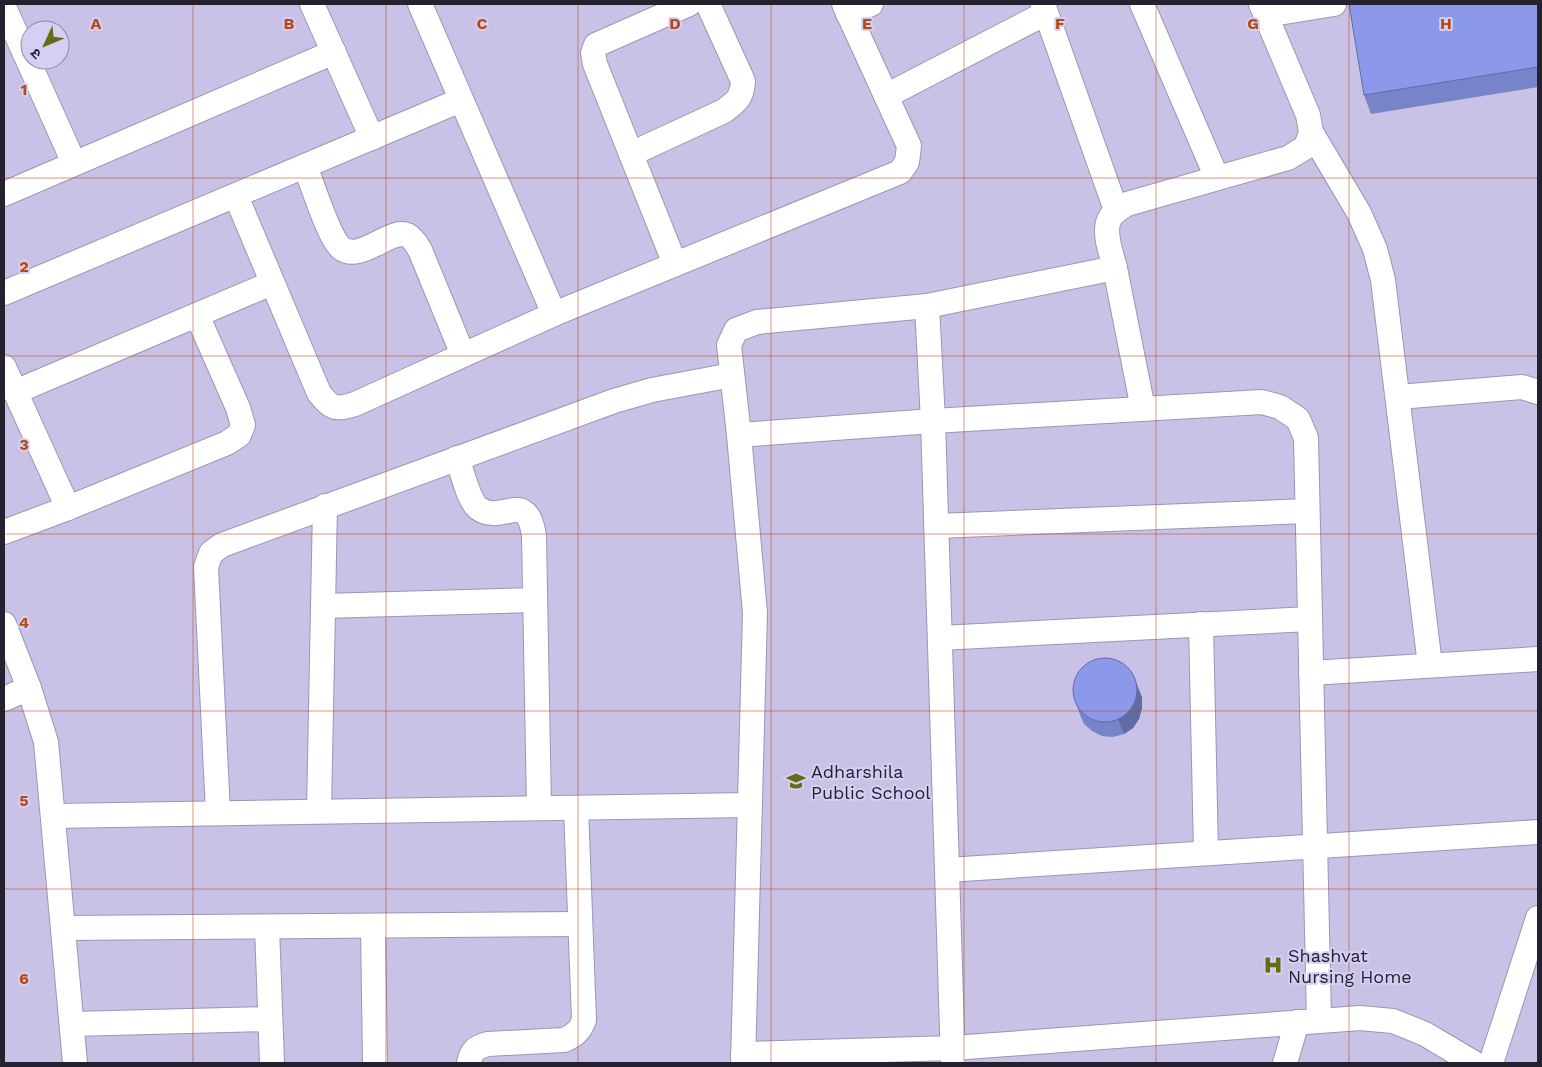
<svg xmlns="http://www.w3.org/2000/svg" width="1542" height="1067" font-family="'Work Sans','Noto Sans Devanagari',sans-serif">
  <rect width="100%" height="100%" fill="#cac1e6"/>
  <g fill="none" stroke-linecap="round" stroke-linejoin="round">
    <g stroke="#9d94b7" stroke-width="26">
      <g id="street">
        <path d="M312,4L372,138"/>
        <path d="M420,4L554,314L900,172L907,162L909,146L844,4"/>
        <path d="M1043,4L1116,210"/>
        <path d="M1142,4L1217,178"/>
        <path d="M4,7L74,163"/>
        <path d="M848,14L871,4"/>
        <path d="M1266,15L1334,4"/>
        <path d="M886,96L1046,13"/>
        <path d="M1311,132L1359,213L1375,249L1383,280L1430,665"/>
        <path d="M631,154L724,111C737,101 742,98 743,81L708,4"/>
        <path d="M305,166C312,183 329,238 341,248C360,263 390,228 407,235C413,238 417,245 420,250L463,355"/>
        <path d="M4,194L334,52"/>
        <path d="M236,196L319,393C332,409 335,410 355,404L554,314"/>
        <path d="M675,264L595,64L593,53L596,45L689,4"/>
        <path d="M1115,268L1143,409"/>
        <path d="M4,293L461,100"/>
        <path d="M927,306L933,421L953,1063"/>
        <path d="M4,367L68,508"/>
        <path d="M15,392L272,283"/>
        <path d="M1398,397L1522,387L1538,392"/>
        <path d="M739,435L933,421L1262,402L1280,407L1298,419L1306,438L1319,1020"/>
        <path d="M457,458C462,470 468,500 478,508C502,526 527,487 534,536L539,808"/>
        <path d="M936,526L1307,511"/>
        <path d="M4,532L68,508L227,443L239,435L243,425L238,408L197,315"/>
        <path d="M323,606L535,600"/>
        <path d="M4,624L29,688L46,742L75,1063"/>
        <path d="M1201,624L1206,853"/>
        <path d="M940,638L1310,619"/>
        <path d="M1311,673L1538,659"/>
        <path d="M4,699L29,688"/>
        <path d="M319,811L325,506"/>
        <path d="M218,813L206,567L211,553L222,545L614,401L652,390L732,375"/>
        <path d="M53,816L750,805"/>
        <path d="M947,870L1538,832"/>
        <path d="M373,926L375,1063"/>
        <path d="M267,927L272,1063"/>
        <path d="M63,928L580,924"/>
        <path d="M72,1024L270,1019"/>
        <path d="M743,1054L953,1048L1360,1018L1393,1021L1425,1034L1474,1063"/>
        <path d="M469,1063C471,1051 476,1047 488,1044L564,1040C575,1035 580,1031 584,1020L576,808"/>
        <path d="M743,1063L755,613L739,435L729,345L736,330L757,322L927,306L1115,268C1112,255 1103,234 1109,220C1112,213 1120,208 1127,204L1288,158L1306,147L1311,132L1308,115L1261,4"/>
        <path d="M1285,1063L1297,1022"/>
        <path d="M1491,1063L1538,918"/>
      </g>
    </g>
    <use href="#street" stroke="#fff" stroke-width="24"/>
  </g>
  <g fill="#7884ca">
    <path d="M1538,4V87L1371,114L1364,95Z"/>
    <path d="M1142,697V708L1139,719L1133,728L1124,734L1113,737L1102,736L1092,731L1084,724L1080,715L1075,700Z"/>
  </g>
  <path fill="#626ba4" d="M1136,682L1142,697V708L1139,719L1133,728L1124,734L1118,719Z"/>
  <g fill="#8c99eb" stroke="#626ba4">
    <path d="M1349,4H1538V67L1364,95Z"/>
    <circle cx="1105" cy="690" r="32"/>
  </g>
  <path fill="none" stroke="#b74b15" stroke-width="1" stroke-opacity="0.55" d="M193,4V1063M386,4V1063M578,4V1063M771,4V1063M964,4V1063M1156,4V1063M1349,4V1063M4,178H1538M4,356H1538M4,534H1538M4,711H1538M4,889H1538"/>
  <defs>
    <g id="school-bare" transform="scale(1.5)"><path d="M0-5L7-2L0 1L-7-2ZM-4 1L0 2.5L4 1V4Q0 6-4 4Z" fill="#646d14" stroke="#d7cef4" stroke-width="2.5" paint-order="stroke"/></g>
    <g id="hospital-bare" transform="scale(1.5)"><path d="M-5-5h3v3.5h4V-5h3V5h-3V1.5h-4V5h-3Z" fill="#646d14" stroke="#d7cef4" stroke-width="2.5" paint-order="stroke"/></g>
  </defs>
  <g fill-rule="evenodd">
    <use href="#school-bare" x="796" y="781"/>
    <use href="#hospital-bare" x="1273" y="965"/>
  </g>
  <g text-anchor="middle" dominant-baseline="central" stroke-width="4" stroke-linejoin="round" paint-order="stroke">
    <g font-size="18" fill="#25212f" stroke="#d7cef4" text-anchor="start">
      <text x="811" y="771">Adharshila<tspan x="811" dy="21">Public School</tspan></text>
      <text x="1288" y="955">Shashvat<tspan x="1288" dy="21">Nursing Home</tspan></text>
    </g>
  </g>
  <g font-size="16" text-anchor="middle" font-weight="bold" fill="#b74b15" stroke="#d7cef4" stroke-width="4" stroke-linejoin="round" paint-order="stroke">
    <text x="96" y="29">A</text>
    <text x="289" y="29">B</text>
    <text x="482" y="29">C</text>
    <text x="675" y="29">D</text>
    <text x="867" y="29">E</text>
    <text x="1060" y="29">F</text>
    <text x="1253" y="29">G</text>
    <text x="1446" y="29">H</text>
    <text x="24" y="95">1</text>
    <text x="24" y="272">2</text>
    <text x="24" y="450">3</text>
    <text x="24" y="628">4</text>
    <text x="24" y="806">5</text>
    <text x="24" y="984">6</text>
  </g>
  <rect width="1542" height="1067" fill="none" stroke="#25212f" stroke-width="10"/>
  <g transform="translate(45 45) rotate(226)"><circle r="24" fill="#d7cef4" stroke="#9089a5"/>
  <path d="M0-4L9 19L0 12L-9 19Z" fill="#646d14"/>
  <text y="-8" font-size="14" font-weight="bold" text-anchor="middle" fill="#25212f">उ</text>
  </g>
</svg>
